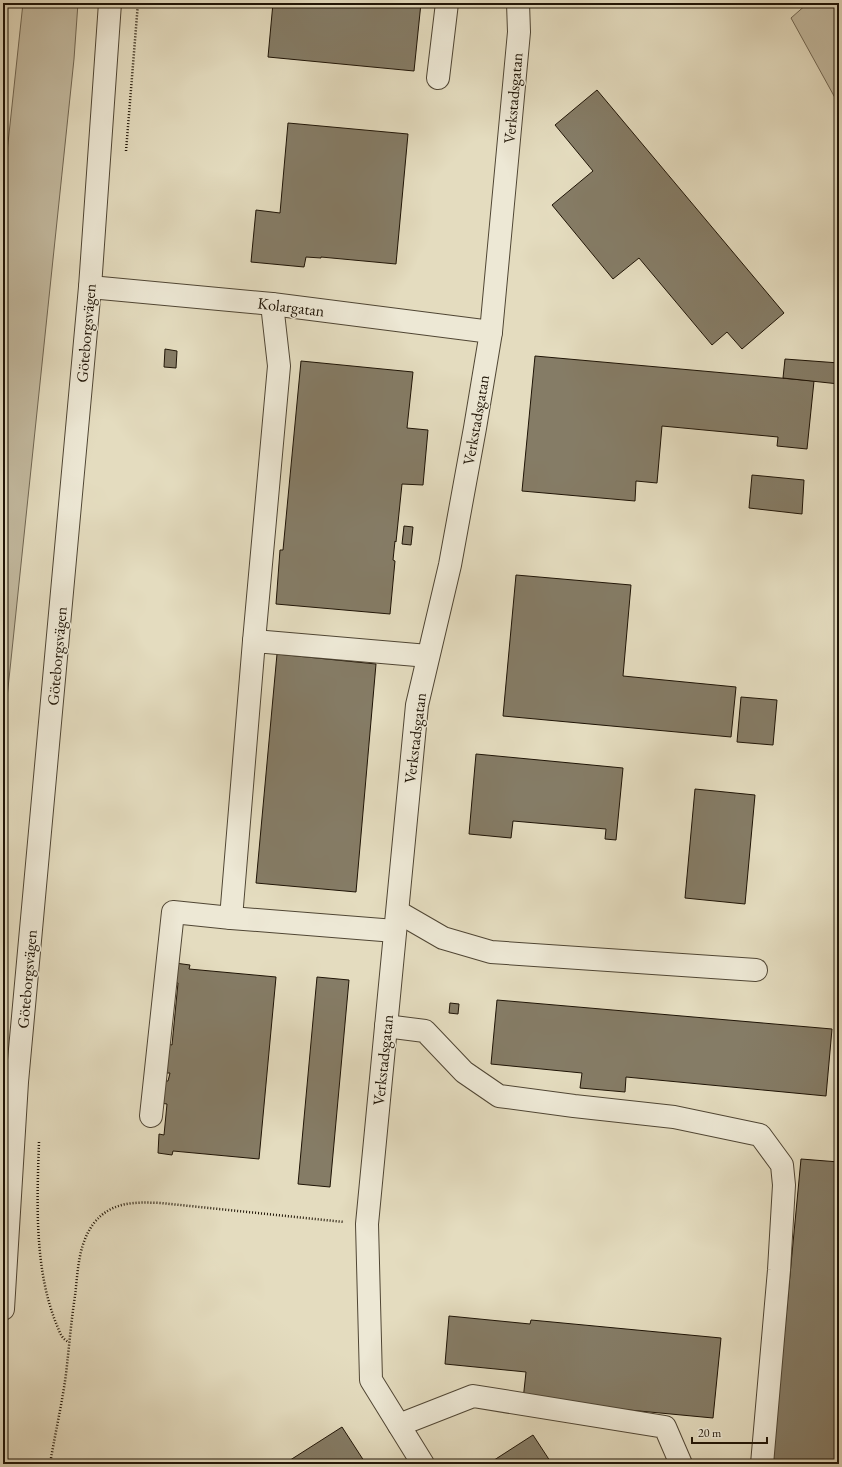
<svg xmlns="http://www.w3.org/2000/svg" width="842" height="1467" font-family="'EB Garamond',serif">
  <rect width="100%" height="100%" fill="#e4dcbf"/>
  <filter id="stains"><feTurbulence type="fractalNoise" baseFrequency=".005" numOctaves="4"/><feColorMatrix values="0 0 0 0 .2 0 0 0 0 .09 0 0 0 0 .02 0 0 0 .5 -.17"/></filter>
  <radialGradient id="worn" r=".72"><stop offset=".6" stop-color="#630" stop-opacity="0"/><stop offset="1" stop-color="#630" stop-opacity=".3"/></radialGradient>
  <g fill="#c3baa0" stroke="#716753">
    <path d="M23,3H78L74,59L3,736V190Z"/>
    <path d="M808,3H839V105L791,18Z"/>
  </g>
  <g fill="#857c66" stroke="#1f1406">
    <path d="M273,3H421L414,71L268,57Z"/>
    <path d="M597,90L784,313L742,349L727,332L712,345L639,258L613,279L552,205L593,171L555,125Z"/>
    <path d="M288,123L408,134L396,264L321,257V258L306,257L304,267L251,262L256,210L280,213Z"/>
    <path d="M165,349L177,351L176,368L164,367Z"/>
    <path d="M535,356L814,381L807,449L777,446L778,437L662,426L657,483L636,481L635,501L522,491Z"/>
    <path d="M785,359L839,363V384L783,378Z"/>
    <path d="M301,361L413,372L407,428L428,430L423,485L402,484L396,542L395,541L393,560L395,561L390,614L276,604L280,550H283Z"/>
    <path d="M752,475L804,480L802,514L749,508Z"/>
    <path d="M404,526L413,527L411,545L402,544Z"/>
    <path d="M516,575L631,585L623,676L736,687L731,737L503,716Z"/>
    <path d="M277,654L376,664L356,892L256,883Z"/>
    <path d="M741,697L777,700L773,745L737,742Z"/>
    <path d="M476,754L623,768L616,840L605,839L606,829L513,821L511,838L469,834Z"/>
    <path d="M695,789L755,795L745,904L685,898Z"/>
    <path d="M175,963L190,965L189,969L276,977L259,1159L173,1151L172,1155L158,1153L159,1134L164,1135L167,1104L160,1103L162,1081H168L170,1073H165L168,1044L172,1045L178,983L173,982Z"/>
    <path d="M317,977L349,980L330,1187L298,1184Z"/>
    <path d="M497,1000L832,1029L826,1096L626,1077L625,1092L580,1088L582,1073L491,1064Z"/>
    <path d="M450,1003L459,1004L458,1014L449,1013Z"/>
    <path d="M801,1159L839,1162V1464H772Z"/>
    <path d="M449,1316L530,1324L531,1320L721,1338L713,1418L523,1400L526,1372L445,1364Z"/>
    <path d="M342,1427L366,1464H284Z"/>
    <path d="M533,1435L552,1464H488Z"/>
  </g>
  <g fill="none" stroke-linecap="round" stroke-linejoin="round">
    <g stroke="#504634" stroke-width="24">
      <g id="minor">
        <path d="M438,78L447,3"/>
        <path d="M90,287L272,304L491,332"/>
        <path d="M254,641L279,366L272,304"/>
        <path d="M398,912L443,938L491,952L756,970"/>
        <path d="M395,931L231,918L254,641L428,656"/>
        <path d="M386,1026L425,1031L464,1072L499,1096L574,1106L674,1117L760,1135L782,1165L784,1185L779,1270L762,1464"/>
        <path d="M151,1116L173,912L231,918"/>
        <path d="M3,1309L17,1082L90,287L110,3"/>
        <path d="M399,1425L473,1396L665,1427L681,1464"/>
        <path d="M423,1464L371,1380L367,1224L417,705L450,565L475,428L491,332L519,32L518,3"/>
      </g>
    </g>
    <g stroke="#1f1406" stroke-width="2.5" stroke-dasharray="1 2" stroke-linecap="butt">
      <path d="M126,151L138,3"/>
      <path d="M39,1142C37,1200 34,1268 56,1323C59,1330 61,1339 69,1342"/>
      <path d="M50,1464C55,1434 62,1404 66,1374C69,1348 71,1322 75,1296C78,1271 78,1244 94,1223C112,1201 135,1202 161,1203L344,1222"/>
    </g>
    <use href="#minor" stroke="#ede8d5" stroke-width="22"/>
  </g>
  <g text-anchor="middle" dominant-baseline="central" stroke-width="3" stroke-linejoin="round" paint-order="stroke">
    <g font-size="16" fill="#1f1406" stroke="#ede8d5">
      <text transform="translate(513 98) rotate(-85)">Verkstadsgatan</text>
      <text transform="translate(291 307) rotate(7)">Kolargatan</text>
      <text transform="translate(86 333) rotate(-85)">Göteborgsvägen</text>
      <text transform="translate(476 420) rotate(-80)">Verkstadsgatan</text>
      <text transform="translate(57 656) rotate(-85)">Göteborgsvägen</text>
      <text transform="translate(415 738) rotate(-83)">Verkstadsgatan</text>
      <text transform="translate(27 979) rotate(-85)">Göteborgsvägen</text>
      <text transform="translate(383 1060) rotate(-84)">Verkstadsgatan</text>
    </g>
  </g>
  <rect width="842" height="1467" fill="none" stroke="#e4dcbf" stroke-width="16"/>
  <rect x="4" y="4" width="834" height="1459" fill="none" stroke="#1f1406" stroke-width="2"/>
  <rect x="8" y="8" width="826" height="1451" fill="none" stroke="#1f1406"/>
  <path d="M692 1437v6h75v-6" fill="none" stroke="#1f1406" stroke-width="2"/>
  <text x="698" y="1437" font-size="12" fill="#1f1406" stroke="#ede8d5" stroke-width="3" paint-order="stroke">20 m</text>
  <rect width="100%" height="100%" filter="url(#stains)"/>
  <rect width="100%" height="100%" fill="url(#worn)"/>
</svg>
